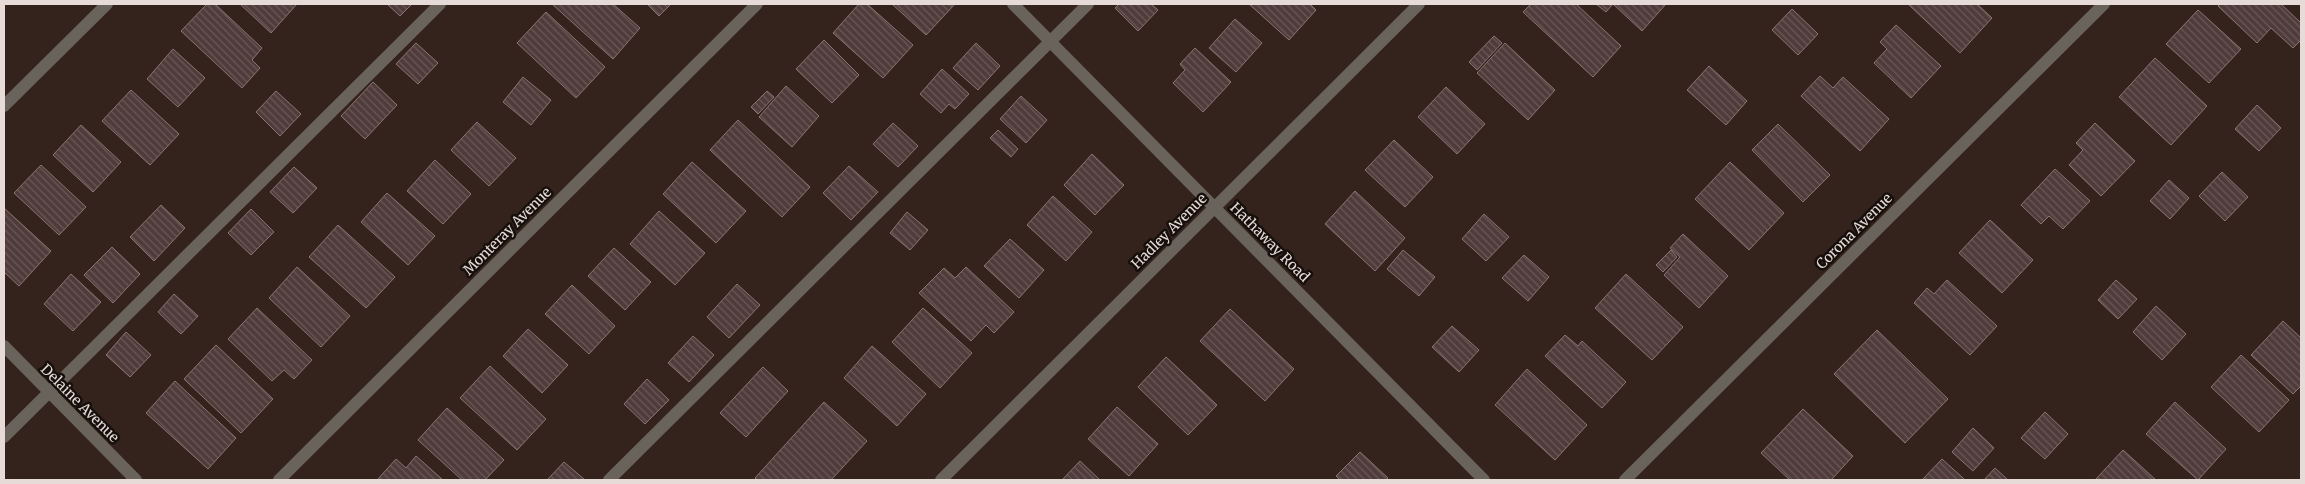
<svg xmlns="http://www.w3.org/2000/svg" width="2305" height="484" font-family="Merriweather,serif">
  <defs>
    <pattern id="building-back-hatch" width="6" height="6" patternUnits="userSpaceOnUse" patternTransform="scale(1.25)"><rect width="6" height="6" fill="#503b3b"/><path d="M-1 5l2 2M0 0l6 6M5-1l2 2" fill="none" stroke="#695757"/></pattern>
  </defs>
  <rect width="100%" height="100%" fill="#34231c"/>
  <g fill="url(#building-back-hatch)" stroke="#8b7473">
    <path d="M207,4H215L262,48L252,60L260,68L242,88L181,31Z"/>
    <path d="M240,4H297L271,33Z"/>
    <path d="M387,4H412L400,16Z"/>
    <path d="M552,4H613L640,28L613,59Z"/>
    <path d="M647,4H671L659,16Z"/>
    <path d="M859,4H867L913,45L883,78L833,33Z"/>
    <path d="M892,4H955L926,35Z"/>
    <path d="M1119,4H1151L1158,10L1138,31L1115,8Z"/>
    <path d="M1249,4H1310L1316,10L1289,40Z"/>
    <path d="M1531,4H1576L1621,46L1593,77L1523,12Z"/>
    <path d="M1596,4H1666L1642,31L1613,4L1606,12Z"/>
    <path d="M1908,4H1977L1992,18L1960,53Z"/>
    <path d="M2220,4H2281L2301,23V40L2293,48L2271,28L2257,43L2218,6Z"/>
    <path d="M1792,9L1818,34L1798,55L1772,30Z"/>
    <path d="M2198,10L2241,49L2209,83L2166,44Z"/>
    <path d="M546,12L605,67L576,98L517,43Z"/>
    <path d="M1235,19L1262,43L1236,72L1209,48Z"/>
    <path d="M1896,25L1941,66L1911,98L1874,63L1887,49L1880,42Z"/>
    <path d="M1494,36L1502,43L1477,70L1469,62Z"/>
    <path d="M824,40L859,75L832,103L796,69Z"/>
    <path d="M416,43L438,63L418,84L396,64Z"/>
    <path d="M976,43L1000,66L978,90L953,68Z"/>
    <path d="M1505,43L1555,90L1528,120L1477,73Z"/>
    <path d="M1195,48L1231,82L1203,112L1173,83L1185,70L1180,64Z"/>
    <path d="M173,49L205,78L178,107L147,79Z"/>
    <path d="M2155,58L2207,106L2171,145L2119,97Z"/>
    <path d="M1709,66L1747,101L1726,125L1687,90Z"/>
    <path d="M942,69L969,94L955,109L949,104L941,113L920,94Z"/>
    <path d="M1820,76L1833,88L1843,77L1889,119L1860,151L1801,96Z"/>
    <path d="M523,77L551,100L531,125L503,102Z"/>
    <path d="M373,82L397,105L365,139L341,116Z"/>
    <path d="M786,86L819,116L792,147L759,117Z"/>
    <path d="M1446,87L1485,124L1457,154L1418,117Z"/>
    <path d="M131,90L179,134L150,165L102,121Z"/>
    <path d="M276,91L301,114L280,136L256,112Z"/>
    <path d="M767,91L774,97L758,114L751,107Z"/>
    <path d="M1021,96L1047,120L1026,143L1000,119Z"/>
    <path d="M2257,105L2281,128L2259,151L2235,129Z"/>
    <path d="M738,120L810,187L782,217L710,150Z"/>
    <path d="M477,122L516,158L489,186L451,150Z"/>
    <path d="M893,123L918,146L898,167L873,144Z"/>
    <path d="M2095,123L2135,161L2101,196L2069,165L2083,150L2076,143Z"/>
    <path d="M1778,124L1830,175L1803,202L1752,150Z"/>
    <path d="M81,125L121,162L93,192L53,155Z"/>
    <path d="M998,130L1018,149L1011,157L990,138Z"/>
    <path d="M1394,140L1433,177L1405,207L1365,170Z"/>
    <path d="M1092,154L1124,185L1095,215L1064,185Z"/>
    <path d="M435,160L471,194L443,224L407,191Z"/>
    <path d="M692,162L746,211L716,243L663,194Z"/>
    <path d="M1730,162L1784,213L1749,250L1695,199Z"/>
    <path d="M41,165L86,207L59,235L14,193Z"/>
    <path d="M849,166L878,192L851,220L823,193Z"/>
    <path d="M294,167L317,188L293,213L270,192Z"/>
    <path d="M2055,169L2090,201L2063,229L2049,216L2041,224L2021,205Z"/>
    <path d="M2222,172L2248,197L2225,221L2199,196Z"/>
    <path d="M2169,180L2189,198L2170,219L2150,201Z"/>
    <path d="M1355,191L1405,238L1375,271L1325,224Z"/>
    <path d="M387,193L435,236L408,265L361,222Z"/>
    <path d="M1053,196L1092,232L1066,261L1027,225Z"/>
    <path d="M161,205L185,228L154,261L130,237Z"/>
    <path d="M4,208L51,251L19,286L4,272Z"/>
    <path d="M251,209L274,232L251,255L228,233Z"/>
    <path d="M659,211L705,253L675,285L630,244Z"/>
    <path d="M907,212L928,230L910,250L890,233Z"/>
    <path d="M1484,214L1509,237L1486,261L1462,239Z"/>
    <path d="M1990,220L2033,260L2002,293L1959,253Z"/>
    <path d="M338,225L395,277L366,308L309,257Z"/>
    <path d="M1683,234L1728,276L1699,308L1664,275L1680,257L1670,248Z"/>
    <path d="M1010,239L1044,270L1019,298L984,266Z"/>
    <path d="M112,247L140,274L113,303L84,275Z"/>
    <path d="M614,248L651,282L625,310L588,276Z"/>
    <path d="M1403,250L1435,277L1419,296L1387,269Z"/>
    <path d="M1671,250L1677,257L1663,272L1656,265Z"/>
    <path d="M1524,255L1549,277L1528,301L1502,278Z"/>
    <path d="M297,267L350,316L321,347L269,298Z"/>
    <path d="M966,267L1014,312L994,333L986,325L971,341L919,293L944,268L955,278Z"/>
    <path d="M71,274L101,302L73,331L44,304Z"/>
    <path d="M1626,274L1683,327L1652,360L1595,308Z"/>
    <path d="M1947,280L1997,326L1970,355L1914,303L1927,288L1934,294Z"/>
    <path d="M2116,280L2137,299L2118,319L2098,300Z"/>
    <path d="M737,284L760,305L729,338L707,317Z"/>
    <path d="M572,285L615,326L589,354L545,314Z"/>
    <path d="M174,294L198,316L181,334L158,312Z"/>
    <path d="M2156,306L2186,334L2162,360L2133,332Z"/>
    <path d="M257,308L312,360L294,379L284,370L272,381L228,339Z"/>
    <path d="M923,308L972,353L940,388L892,342Z"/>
    <path d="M1230,309L1294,369L1265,401L1200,341Z"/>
    <path d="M2283,321L2301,338V386L2293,394L2251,355Z"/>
    <path d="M1452,326L1479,350L1459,372L1432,347Z"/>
    <path d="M528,329L568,365L542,393L503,356Z"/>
    <path d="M1877,330L1948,399L1905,443L1834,374Z"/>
    <path d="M126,332L151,355L130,377L106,355Z"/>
    <path d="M1565,335L1578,346L1582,341L1626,382L1602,408L1545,356Z"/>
    <path d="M693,336L714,355L689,382L668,363Z"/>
    <path d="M216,345L273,399L241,433L184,379Z"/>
    <path d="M872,346L926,394L897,426L844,378Z"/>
    <path d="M2241,355L2289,400L2259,432L2211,387Z"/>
    <path d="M1166,357L1217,405L1188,435L1138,387Z"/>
    <path d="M490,366L546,419L517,450L460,398Z"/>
    <path d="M763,367L788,391L746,437L720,413Z"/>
    <path d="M1527,369L1587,425L1555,460L1495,405Z"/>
    <path d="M647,379L669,400L645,424L624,404Z"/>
    <path d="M175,381L236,438L208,469L146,413Z"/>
    <path d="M824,402L867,441L831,480H757L755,478Z"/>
    <path d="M2175,402L2226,449L2198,480L2146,434Z"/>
    <path d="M1117,407L1158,444L1129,476L1088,439Z"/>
    <path d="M447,408L504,460L485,480H462L418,440Z"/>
    <path d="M1803,409L1853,456L1831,480H1790L1761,453Z"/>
    <path d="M2045,412L2068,434L2045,459L2021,438Z"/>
    <path d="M1973,428L1994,448L1973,471L1952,452Z"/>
    <path d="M2123,450L2156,480H2095Z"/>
    <path d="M1360,452L1388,478L1386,480H1340L1336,476Z"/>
    <path d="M416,456L443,480H377L396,459L406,468Z"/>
    <path d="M1942,459L1964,479L1963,480H1922Z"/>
    <path d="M1080,461L1100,480H1062Z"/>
    <path d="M564,462L585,480H547Z"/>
    <path d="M1995,468L2008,480H1984Z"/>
  </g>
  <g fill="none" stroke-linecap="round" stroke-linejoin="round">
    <g stroke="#69635c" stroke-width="12">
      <path d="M4,437L440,4"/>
      <path d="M609,480L1088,4"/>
    </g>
    <g stroke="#69635c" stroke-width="12">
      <path d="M1013,4L1484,480"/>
      <path d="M4,106L107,4"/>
      <path d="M4,346L136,480"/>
      <path d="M279,480L757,4"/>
      <path d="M941,480L1419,4"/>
      <path d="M1625,480L2104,4"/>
    </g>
  </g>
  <g text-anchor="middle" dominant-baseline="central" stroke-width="5" stroke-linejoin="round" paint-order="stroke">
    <g font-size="14" fill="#e6dbd6" stroke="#160f0b">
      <text transform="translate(507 231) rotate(-45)">Monteray Avenue</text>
      <text transform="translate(1169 231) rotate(-45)">Hadley Avenue</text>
      <text transform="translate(1854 231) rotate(-45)">Corona Avenue</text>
      <text transform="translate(1270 242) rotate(45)">Hathaway Road</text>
      <text transform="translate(80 403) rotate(45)">Delaine Avenue</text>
    </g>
  </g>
  <rect width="2305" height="484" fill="none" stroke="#e6dbd6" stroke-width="10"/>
</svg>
